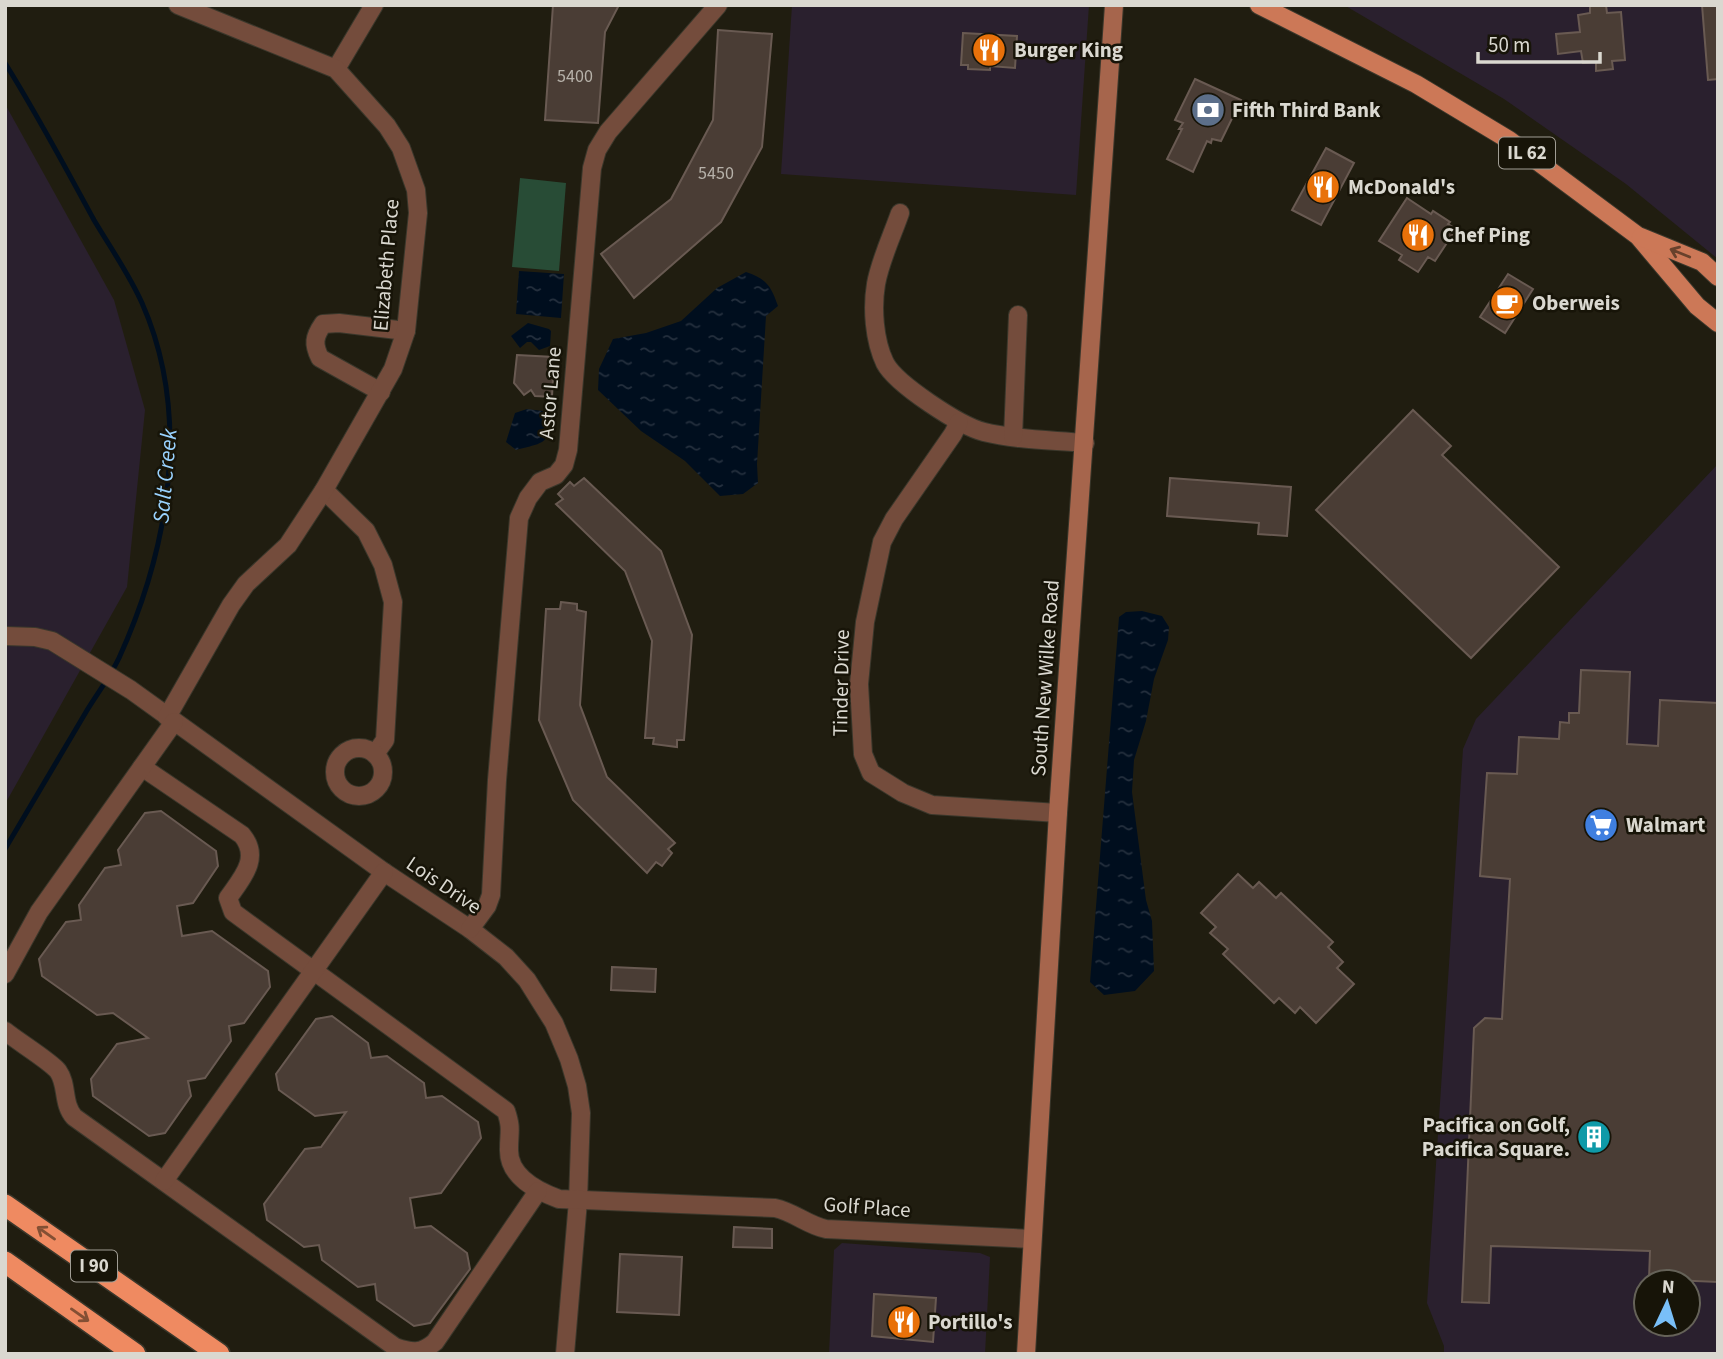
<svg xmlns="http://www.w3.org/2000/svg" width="1723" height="1359" font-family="'Source Sans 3',sans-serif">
  <defs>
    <pattern id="water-ripples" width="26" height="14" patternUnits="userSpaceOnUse" patternTransform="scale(1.75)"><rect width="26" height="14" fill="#000e1e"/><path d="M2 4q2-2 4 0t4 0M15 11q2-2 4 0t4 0" fill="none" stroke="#25303e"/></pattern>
  </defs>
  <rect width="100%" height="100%" fill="#201d10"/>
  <g fill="#2a202e" fill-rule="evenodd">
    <path d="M792,5H1089L1076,195L781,174Z"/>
    <path d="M1344,5H1718V259L1626,184L1504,99Z"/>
    <path d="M5,104L114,300L145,410L127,587L5,804Z"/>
    <path d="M1718,464V1354H1444V1346L1427,1303L1463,749L1476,719ZM1646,1282H1688V1324H1646Z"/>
    <path d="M842,1243L980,1253L990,1257L985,1354H829L834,1250Z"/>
  </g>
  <path fill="#284c36" d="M520,178L566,183L559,271L512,267Z"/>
  <g fill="url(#water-ripples)">
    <path d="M519,271L564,274L561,318L516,314Z"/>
    <path d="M746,272C767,279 771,286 778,306L766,316L757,464L758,483L743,494L720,496L685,461L641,431L598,390L599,369L613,339L646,333L681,321L717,288Z"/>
    <path d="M528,323L549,329L551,331L550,346L539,350L531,342H527L520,348L511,336Z"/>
    <path d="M527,409L543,411L549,418C554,445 537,444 516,450L506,442L515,413Z"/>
    <path d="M1142,611L1162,616L1169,627L1168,640L1154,679L1146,721L1134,760L1132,792L1146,900L1152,921L1154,971L1135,991L1104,995L1090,982L1119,617L1126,612Z"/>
  </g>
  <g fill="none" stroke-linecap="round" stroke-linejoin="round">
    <path stroke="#000e1e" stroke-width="5" d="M5,63C37,114 65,167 94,220C110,247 129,274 142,303C192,416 169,548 119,658C110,677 97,694 86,712C59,758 32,804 5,849"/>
  </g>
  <g fill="#4a3d35" stroke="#695a52" stroke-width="2">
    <path d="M553,5H619L605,32L598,123L545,120Z"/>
    <path d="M1590,5H1606L1607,13L1621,12L1625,60L1612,61L1613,69L1596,71V62L1583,63L1581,51L1558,54L1556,34L1580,32L1578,15L1590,13Z"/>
    <path d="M1702,5H1718V79L1708,80Z"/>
    <path d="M718,30L772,34L762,147L721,222L634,298L601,254L671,199L713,120Z"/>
    <path d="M963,33L1017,36L1015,68L990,66V70L968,69V65H961Z"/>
    <path d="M1195,79L1241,100L1221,141L1212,139L1211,143L1207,141L1193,172L1167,159L1182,129H1179L1183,123L1175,120Z"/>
    <path d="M1326,148L1354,163L1321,225L1292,210Z"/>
    <path d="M1407,198L1431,214L1433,211L1450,222L1448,224L1456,229L1435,261L1428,257L1418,272L1399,260L1402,255L1379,241Z"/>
    <path d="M1508,274L1533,289L1505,333L1480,317Z"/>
    <path d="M517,355L554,357L552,397L535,396L531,390L524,395L514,383Z"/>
    <path d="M1413,410L1451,446L1442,455L1559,567L1471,658L1316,510Z"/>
    <path d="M584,478L661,551L692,635L684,740H677V747L653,744L654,738H645L652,641L625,571L556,504L563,499L558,494L570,482L574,486Z"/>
    <path d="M1170,478L1291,487L1287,536L1258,534L1259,523L1167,516Z"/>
    <path d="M561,602L577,604V610L586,612L580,705L607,777L675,843L668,849L672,853L662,866L656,862L647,873L573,800L539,720L546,609H560Z"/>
    <path d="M1581,670L1630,672L1627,744L1658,746L1660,700L1718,703V1282L1649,1279L1650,1251L1491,1246L1489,1303L1462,1302L1474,1028L1485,1018L1502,1019L1510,879L1480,876L1487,773L1517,774L1519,737L1559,739L1560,722L1569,723V713H1579Z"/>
    <path d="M161,811L216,851L218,866L193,903L177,906L182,936L212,931L268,971L270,987L244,1023L229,1026L231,1041L205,1078L188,1081L191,1096L165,1133L149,1136L93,1096L91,1079L117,1044L148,1038L113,1013L97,1015L42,976L39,959L66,922L81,920L79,905L105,868L121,865L118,850L145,813Z"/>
    <path d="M1238,874L1253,888L1259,882L1276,898L1281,893L1333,942L1328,947L1343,962L1337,968L1354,984L1316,1023L1300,1007L1295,1013L1279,998L1274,1003L1223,954L1228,949L1210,933L1216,927L1201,913Z"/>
    <path d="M612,967L656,969L655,992L611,990Z"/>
    <path d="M332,1016L368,1043L371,1058L387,1056L424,1083L426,1098L442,1096L478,1122L481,1138L441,1193L410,1198L415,1228L431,1226L467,1253L470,1269L430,1323L414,1326L377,1300L375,1284L358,1287L322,1260L319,1245L304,1247L267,1220L264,1204L305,1149L321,1147L346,1112L315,1116L279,1090L276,1074L316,1019Z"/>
    <path d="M734,1227L772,1229V1248L733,1247Z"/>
    <path d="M620,1254L682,1257L679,1315L617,1312Z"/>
    <path d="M874,1294L936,1298L933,1342L872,1336Z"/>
  </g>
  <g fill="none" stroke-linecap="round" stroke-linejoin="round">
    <g stroke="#3a372b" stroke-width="20">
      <g id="street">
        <path d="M336,69L374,5"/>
        <path d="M900,213C892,236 880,261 876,284C872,308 874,340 885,363C896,384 960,426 984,432C1016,440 1052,440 1085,443"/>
        <path d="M381,392L320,358C313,344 314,337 323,324L339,323L406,331"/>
        <path d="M959,422L953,434L894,519L882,542L865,622L859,684L863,754L871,773L903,793L932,805L1058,813"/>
        <path d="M1013,437L1018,315"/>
        <path d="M324,490L366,531L383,565L393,602L385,740L375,754"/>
        <path d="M5,636L35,637L52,641L131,690L384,872L470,929L506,957L527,980L554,1023L569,1059L577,1086L581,1113L578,1201L565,1354"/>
        <path d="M167,717L231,605L246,584L288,545L324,490L393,369L406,331L418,213L416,190L401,148L387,126L336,69L178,5"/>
        <circle cx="359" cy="772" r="24"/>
        <path d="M142,767L242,835C261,858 242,878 228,898L233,912L506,1111C512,1129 509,1131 509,1149C508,1177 537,1191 559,1199L775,1208C794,1212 807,1225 826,1229L1032,1239"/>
        <path d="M470,929L487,906L491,895L497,780L519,518L528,498L540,482L556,475L564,465L568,450L592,168L597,150L608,132L718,5"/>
        <path d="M5,974L39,912L174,722"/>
        <path d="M5,1031C17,1041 50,1061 58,1071C68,1085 62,1103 74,1117L395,1347C412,1353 421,1354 435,1342L538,1191"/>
        <path d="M164,1181L384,872"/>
      </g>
    </g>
    <g stroke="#3a372b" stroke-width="20">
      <path id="secondary" d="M1026,1354L1058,813L1114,5"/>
    </g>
    <g stroke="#3a372b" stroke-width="20">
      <g id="primary">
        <path d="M1259,5L1416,84L1509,140L1638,236L1697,306L1718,323"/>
        <path d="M1641,237L1702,262L1718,277"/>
      </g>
    </g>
    <g stroke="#3a372b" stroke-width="24">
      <g id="highway">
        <path d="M5,1205L219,1354"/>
        <path d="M5,1262L135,1354"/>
      </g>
    </g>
    <use href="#street" stroke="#744c3c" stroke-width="18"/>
    <use href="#secondary" stroke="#a6654c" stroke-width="18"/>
    <use href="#primary" stroke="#cc7857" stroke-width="18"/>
    <use href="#highway" stroke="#ef8a61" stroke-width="21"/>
  </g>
  <defs><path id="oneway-shaft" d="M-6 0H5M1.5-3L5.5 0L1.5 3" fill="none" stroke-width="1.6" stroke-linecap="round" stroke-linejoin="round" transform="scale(1.75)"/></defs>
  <use stroke="#68412c" href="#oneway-shaft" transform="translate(1680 253) rotate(-158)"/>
  <g stroke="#834f34">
    <use href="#oneway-shaft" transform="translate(46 1233) rotate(-145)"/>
    <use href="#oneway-shaft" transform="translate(80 1315) rotate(35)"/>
  </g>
  <defs>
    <g id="restaurant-disc" transform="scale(1.75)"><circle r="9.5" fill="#e8710a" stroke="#171408"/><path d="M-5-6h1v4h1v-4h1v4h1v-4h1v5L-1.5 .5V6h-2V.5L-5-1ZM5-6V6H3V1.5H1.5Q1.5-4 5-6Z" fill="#fff"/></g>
    <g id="bank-disc" transform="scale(1.75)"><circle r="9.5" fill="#5c6f8a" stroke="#171408"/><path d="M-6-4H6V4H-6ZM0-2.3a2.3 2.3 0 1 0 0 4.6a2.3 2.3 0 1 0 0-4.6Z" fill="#fff"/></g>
    <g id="cafe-disc" transform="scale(1.75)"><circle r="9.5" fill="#e8710a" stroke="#171408"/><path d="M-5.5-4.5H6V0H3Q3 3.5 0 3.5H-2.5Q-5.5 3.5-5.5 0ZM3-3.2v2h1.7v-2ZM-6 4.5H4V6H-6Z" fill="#fff"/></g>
    <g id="supermarket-disc" transform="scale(1.75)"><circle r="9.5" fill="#3f7fe0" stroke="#171408"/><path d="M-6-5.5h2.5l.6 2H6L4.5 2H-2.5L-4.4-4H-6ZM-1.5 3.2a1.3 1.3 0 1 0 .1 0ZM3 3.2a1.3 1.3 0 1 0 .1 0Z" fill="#fff"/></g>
    <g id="building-disc" transform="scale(1.75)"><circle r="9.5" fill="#0f9aa8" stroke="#171408"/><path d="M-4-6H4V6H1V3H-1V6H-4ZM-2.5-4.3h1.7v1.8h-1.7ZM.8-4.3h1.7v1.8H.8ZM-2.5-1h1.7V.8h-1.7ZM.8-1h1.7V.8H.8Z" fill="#fff"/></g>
  </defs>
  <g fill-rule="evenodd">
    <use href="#restaurant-disc" x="989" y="50"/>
    <use href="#bank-disc" x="1208" y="110"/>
    <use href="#restaurant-disc" x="1323" y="187"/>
    <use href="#restaurant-disc" x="1418" y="235"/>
    <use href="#cafe-disc" x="1507" y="303"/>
    <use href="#supermarket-disc" x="1601" y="825"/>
    <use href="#building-disc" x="1594" y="1137"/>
    <use href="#restaurant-disc" x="904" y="1322"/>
  </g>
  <g text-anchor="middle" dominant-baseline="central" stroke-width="5" stroke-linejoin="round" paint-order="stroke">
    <g font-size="18" fill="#b6b1a9">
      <text x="575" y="76">5400</text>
      <text x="716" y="173">5450</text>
    </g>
    <g fill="#171408" stroke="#a09d94" stroke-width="2">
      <rect x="1499" y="137.5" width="56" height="31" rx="5"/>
      <rect x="71" y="1250.5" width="46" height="31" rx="5"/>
    </g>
    <g font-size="19" font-weight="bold" fill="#dad8d0">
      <text x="1527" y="153">IL 62</text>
      <text x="94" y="1266">I 90</text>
    </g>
    <g font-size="21" font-weight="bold" fill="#dad8d0" stroke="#171408" text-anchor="start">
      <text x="1014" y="50">Burger King</text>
      <text x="1232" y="110">Fifth Third Bank</text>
      <text x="1348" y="187">McDonald's</text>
      <text x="1442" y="235">Chef Ping</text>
      <text x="1532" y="303">Oberweis</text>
      <text x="1626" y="825">Walmart</text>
      <text x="1570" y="1125" text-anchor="end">Pacifica on Golf,<tspan x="1570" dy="24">Pacifica Square.</tspan></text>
      <text x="928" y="1322">Portillo's</text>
    </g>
    <g font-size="21" fill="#dad8d0" stroke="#171408">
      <text transform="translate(386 265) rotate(-85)">Elizabeth Place</text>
      <text transform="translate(550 393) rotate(-85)">Astor Lane</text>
      <text transform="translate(1045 678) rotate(-86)">South New Wilke Road</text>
      <text transform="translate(841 683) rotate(-89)">Tinder Drive</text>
      <text transform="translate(444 885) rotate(34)">Lois Drive</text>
      <text transform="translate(867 1207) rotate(4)">Golf Place</text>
    </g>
    <g font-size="23" font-style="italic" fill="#99d2fe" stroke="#171408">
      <text transform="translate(165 476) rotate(-85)">Salt Creek</text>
    </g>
  </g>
  <rect width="1723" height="1359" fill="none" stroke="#dad8d0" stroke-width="14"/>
  <g transform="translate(1667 1303) rotate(4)"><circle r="33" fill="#171408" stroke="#656258" stroke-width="2"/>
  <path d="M0-5L12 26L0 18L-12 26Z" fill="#79bff8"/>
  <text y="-10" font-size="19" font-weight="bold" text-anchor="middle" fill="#dad8d0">N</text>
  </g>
  <path d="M1478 52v10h122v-10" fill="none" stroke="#dad8d0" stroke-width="3.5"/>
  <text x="1488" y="52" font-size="21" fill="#dad8d0" stroke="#171408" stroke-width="5" paint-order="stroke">50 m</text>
</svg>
